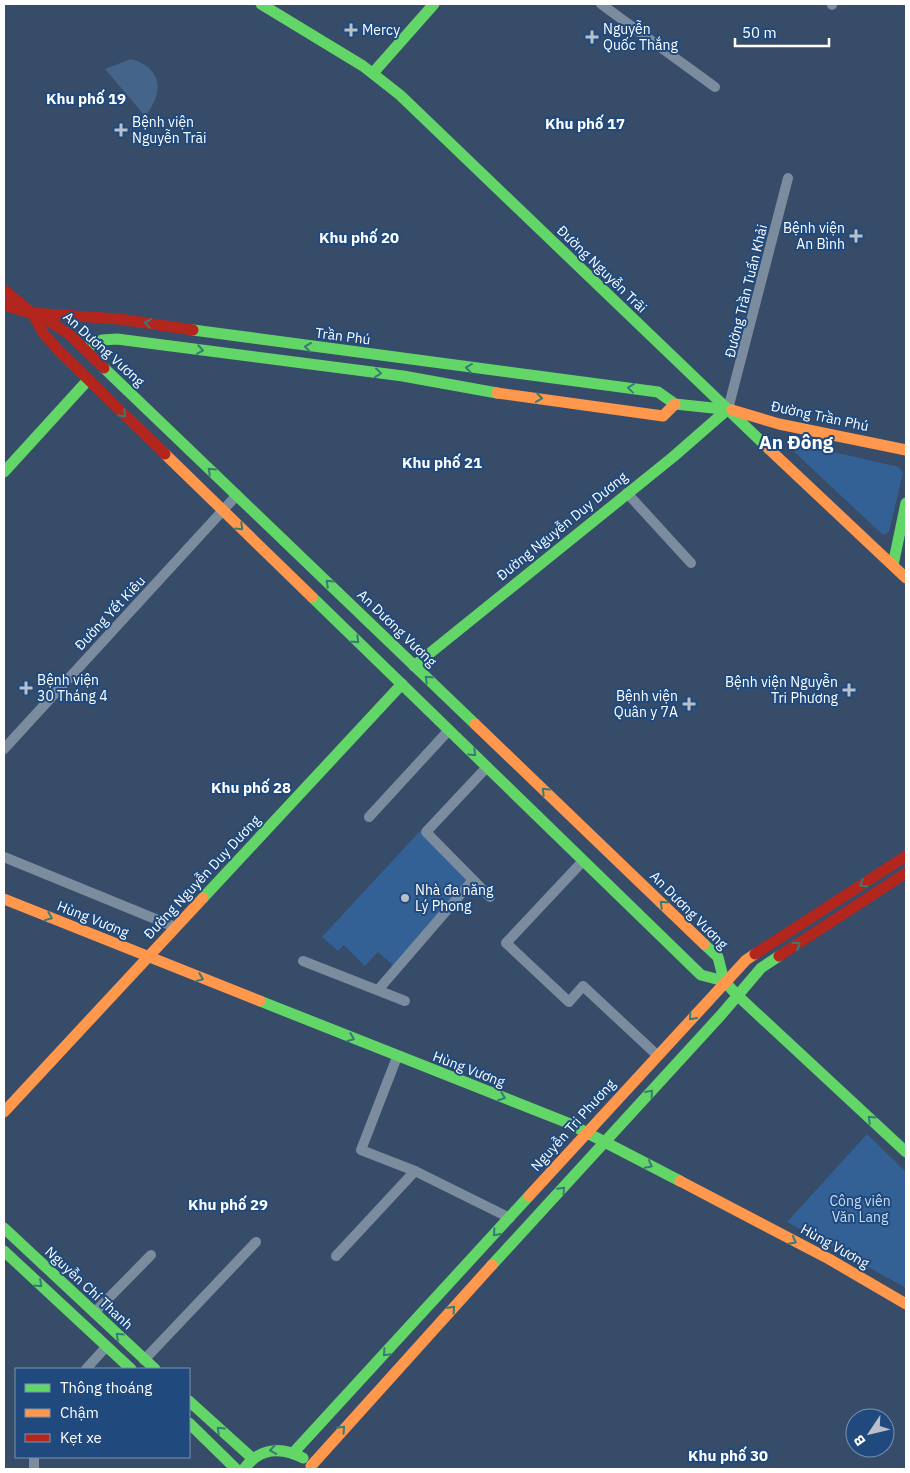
<svg xmlns="http://www.w3.org/2000/svg" width="910" height="1473" font-family="'IBM Plex Sans',sans-serif">
  <rect width="100%" height="100%" fill="#364c68"/>
  <g fill="#336095">
    <path d="M790,442L899,467L903,473L889,532L883,535L787,445Z"/>
    <path d="M420,831L468,880L393,965L378,952L365,966L344,945L338,951L322,937Z"/>
    <path d="M867,1134L906,1172V1288L787,1222Z"/>
  </g>
  <path fill="#456489" d="M131,59C163,68 164,93 145,116L105,69Z"/>
  <g fill="none" stroke-linecap="round" stroke-linejoin="round">
    <g stroke="#7b8c9f" stroke-width="10">
      <path d="M601,4L715,87"/>
      <path d="M832,5V4"/>
      <path d="M728,409L788,178"/>
      <path d="M627,493L691,563"/>
      <path d="M4,749L237,495"/>
      <path d="M487,767L426,832L490,897"/>
      <path d="M369,817L449,730"/>
      <path d="M4,857L175,927"/>
      <path d="M583,861L506,943L569,1002L583,986L657,1055"/>
      <path d="M303,961L405,1001"/>
      <path d="M378,990L473,880"/>
      <path d="M397,1057L361,1150L415,1171L510,1218"/>
      <path d="M336,1256L415,1171"/>
      <path d="M94,1313L151,1255"/>
      <path d="M144,1360L256,1242"/>
      <path d="M86,1369L106,1347"/>
      <path d="M34,1469V1457"/>
    </g>
    <g stroke="#63d668" stroke-width="11">
      <path d="M261,4L363,66L400,95L769,449"/>
      <path d="M373,73L434,4"/>
      <path d="M193,330L658,392L675,404L732,410"/>
      <path d="M84,348L102,340L117,339L403,376L497,393"/>
      <path d="M104,368L475,724"/>
      <path d="M4,472L88,380"/>
      <path d="M893,565L906,503"/>
      <path d="M312,597L701,975L724,981"/>
      <path d="M414,666L673,457L728,409"/>
      <path d="M203,898L402,684"/>
      <path d="M704,944L718,957L724,981L738,996L906,1152"/>
      <path d="M260,1001L568,1123L680,1181"/>
      <path d="M4,1228L155,1369"/>
      <path d="M4,1251L131,1369"/>
      <path d="M492,1265L721,1015L761,968L779,956"/>
      <path d="M189,1401L252,1458"/>
      <path d="M189,1423L236,1469"/>
      <path d="M294,1452L529,1196"/>
      <path d="M244,1469C259,1448 281,1446 303,1458"/>
    </g>
    <g stroke="#ff974d" stroke-width="11">
      <path d="M497,393L663,416L675,404"/>
      <path d="M732,410L779,424L906,450"/>
      <path d="M769,449L906,578"/>
      <path d="M165,454L312,597"/>
      <path d="M475,724L704,944"/>
      <path d="M4,899L260,1001"/>
      <path d="M4,1112L203,898"/>
      <path d="M680,1181L829,1259L906,1304"/>
      <path d="M529,1196L746,960L755,954"/>
      <path d="M311,1466L492,1265"/>
    </g>
    <g stroke="#b3261e" stroke-width="11">
      <path d="M4,290L32,313L119,319L193,330"/>
      <path d="M4,305L43,317L70,335L104,368"/>
      <path d="M32,313L44,334L58,350L165,454"/>
      <path d="M755,954L906,856"/>
      <path d="M779,956L906,873"/>
    </g>
  </g>
  <defs><path id="oneway-chevron" d="M-2-3.5L2.5 0L-2 3.5" fill="none" stroke-width="1.6" stroke-linecap="round" stroke-linejoin="round" transform="scale(1.25)"/></defs>
  <g stroke="#377b76">
    <use href="#oneway-chevron" transform="translate(148 323) rotate(-172)"/>
    <use href="#oneway-chevron" transform="translate(308 347) rotate(-173)"/>
    <use href="#oneway-chevron" transform="translate(200 350) rotate(8)"/>
    <use href="#oneway-chevron" transform="translate(469 368) rotate(-173)"/>
    <use href="#oneway-chevron" transform="translate(378 373) rotate(7)"/>
    <use href="#oneway-chevron" transform="translate(631 388) rotate(-173)"/>
    <use href="#oneway-chevron" transform="translate(539 398) rotate(8)"/>
    <use href="#oneway-chevron" transform="translate(123 414) rotate(44)"/>
    <use href="#oneway-chevron" transform="translate(211 471) rotate(-136)"/>
    <use href="#oneway-chevron" transform="translate(240 527) rotate(44)"/>
    <use href="#oneway-chevron" transform="translate(329 583) rotate(-136)"/>
    <use href="#oneway-chevron" transform="translate(356 640) rotate(44)"/>
    <use href="#oneway-chevron" transform="translate(428 679) rotate(-136)"/>
    <use href="#oneway-chevron" transform="translate(473 753) rotate(44)"/>
    <use href="#oneway-chevron" transform="translate(545 791) rotate(-136)"/>
    <use href="#oneway-chevron" transform="translate(863 884) rotate(147)"/>
    <use href="#oneway-chevron" transform="translate(663 904) rotate(-136)"/>
    <use href="#oneway-chevron" transform="translate(49 917) rotate(22)"/>
    <use href="#oneway-chevron" transform="translate(797 945) rotate(-33)"/>
    <use href="#oneway-chevron" transform="translate(200 978) rotate(22)"/>
    <use href="#oneway-chevron" transform="translate(692 1017) rotate(132)"/>
    <use href="#oneway-chevron" transform="translate(351 1038) rotate(22)"/>
    <use href="#oneway-chevron" transform="translate(650 1093) rotate(-48)"/>
    <use href="#oneway-chevron" transform="translate(502 1097) rotate(21)"/>
    <use href="#oneway-chevron" transform="translate(871 1119) rotate(-137)"/>
    <use href="#oneway-chevron" transform="translate(649 1165) rotate(28)"/>
    <use href="#oneway-chevron" transform="translate(562 1190) rotate(-47)"/>
    <use href="#oneway-chevron" transform="translate(496 1233) rotate(132)"/>
    <use href="#oneway-chevron" transform="translate(793 1241) rotate(28)"/>
    <use href="#oneway-chevron" transform="translate(39 1284) rotate(43)"/>
    <use href="#oneway-chevron" transform="translate(452 1309) rotate(-48)"/>
    <use href="#oneway-chevron" transform="translate(119 1336) rotate(-137)"/>
    <use href="#oneway-chevron" transform="translate(386 1353) rotate(133)"/>
    <use href="#oneway-chevron" transform="translate(342 1429) rotate(-47)"/>
    <use href="#oneway-chevron" transform="translate(220 1430) rotate(-137)"/>
    <use href="#oneway-chevron" transform="translate(273 1450) rotate(172)"/>
  </g>
  <g fill="#b9c0ca" stroke="#204a7e" stroke-width="2">
    <path d="M348.5 22.5h5v5h5v5h-5v5h-5v-5h-5v-5h5z"/>
    <path d="M589.5 29.5h5v5h5v5h-5v5h-5v-5h-5v-5h5z"/>
    <path d="M118.5 122.5h5v5h5v5h-5v5h-5v-5h-5v-5h5z"/>
    <path d="M853.5 228.5h5v5h5v5h-5v5h-5v-5h-5v-5h5z"/>
    <path d="M23.5 680.5h5v5h5v5h-5v5h-5v-5h-5v-5h5z"/>
    <path d="M846.5 682.5h5v5h5v5h-5v5h-5v-5h-5v-5h5z"/>
    <path d="M686.5 696.5h5v5h5v5h-5v5h-5v-5h-5v-5h5z"/>
    <circle cx="405" cy="898" r="5"/>
  </g>
  <g text-anchor="middle" dominant-baseline="central" stroke-width="4" stroke-linejoin="round" paint-order="stroke">
    <g font-size="14" fill="#fff" stroke="#204a7e" text-anchor="start">
      <text x="603" y="29">Nguyễn<tspan x="603" dy="16">Quốc Thắng</tspan></text>
      <text x="362" y="30">Mercy</text>
      <text x="132" y="122">Bệnh viện<tspan x="132" dy="16">Nguyễn Trãi</tspan></text>
      <text x="845" y="228" text-anchor="end">Bệnh viện<tspan x="845" dy="16">An Bình</tspan></text>
      <text x="37" y="680">Bệnh viện<tspan x="37" dy="16">30 Tháng 4</tspan></text>
      <text x="838" y="682" text-anchor="end">Bệnh viện Nguyễn<tspan x="838" dy="16">Tri Phương</tspan></text>
      <text x="678" y="696" text-anchor="end">Bệnh viện<tspan x="678" dy="16">Quân y 7A</tspan></text>
      <text x="415" y="890">Nhà đa năng<tspan x="415" dy="16">Lý Phong</tspan></text>
    </g>
    <g font-size="14" fill="#fff" stroke="#204a7e">
      <text transform="translate(602 269) rotate(44)">Đường Nguyễn Trãi</text>
      <text transform="translate(746 291) rotate(-76)">Đường Trần Tuấn Khải</text>
      <text transform="translate(343 336) rotate(7)">Trần Phú</text>
      <text transform="translate(104 349) rotate(42)">An Dương Vương</text>
      <text transform="translate(820 416) rotate(12)">Đường Trần Phú</text>
      <text transform="translate(562 526) rotate(-39)">Đường Nguyễn Duy Dương</text>
      <text transform="translate(110 613) rotate(-47)">Đường Yết Kiêu</text>
      <text transform="translate(397 628) rotate(44)">An Dương Vương</text>
      <text transform="translate(202 877) rotate(-47)">Đường Nguyễn Duy Dương</text>
      <text transform="translate(689 910) rotate(45)">An Dương Vương</text>
      <text transform="translate(93 919) rotate(22)">Hùng Vương</text>
      <text transform="translate(469 1069) rotate(21)">Hùng Vương</text>
      <text transform="translate(573 1125) rotate(-48)">Nguyễn Tri Phương</text>
      <text transform="translate(835 1246) rotate(29)">Hùng Vương</text>
      <text transform="translate(89 1288) rotate(43)">Nguyễn Chí Thanh</text>
    </g>
    <g font-size="14" fill="#c8ddf5" stroke="#204a7e">
      <text x="860" y="1201">Công viên<tspan x="860" dy="16">Văn Lang</tspan></text>
    </g>
    <g font-size="15" font-weight="bold" fill="#fff" stroke="#204a7e">
      <text x="86" y="98">Khu phố 19</text>
      <text x="585" y="123">Khu phố 17</text>
      <text x="359" y="237">Khu phố 20</text>
      <text x="442" y="462">Khu phố 21</text>
      <text x="251" y="787">Khu phố 28</text>
      <text x="228" y="1204">Khu phố 29</text>
      <text x="728" y="1455">Khu phố 30</text>
    </g>
    <g font-size="19" font-weight="bold" fill="#fff" stroke="#204a7e">
      <text x="796" y="442">An Đông</text>
    </g>
  </g>
  <rect width="910" height="1473" fill="none" stroke="#ffffff" stroke-width="10"/>
  <rect x="15" y="1368" width="175" height="90" fill="#204a7e" stroke="#7992b2"/>
  <rect x="25" y="1384" width="25" height="8" fill="#63d668" stroke="#7992b2"/>
  <text x="60" y="1393" font-size="15" fill="#ffffff">Thông thoáng</text>
  <rect x="25" y="1409" width="25" height="8" fill="#ff974d" stroke="#7992b2"/>
  <text x="60" y="1418" font-size="15" fill="#ffffff">Chậm</text>
  <rect x="25" y="1434" width="25" height="8" fill="#b3261e" stroke="#7992b2"/>
  <text x="60" y="1443" font-size="15" fill="#ffffff">Kẹt xe</text>
  <g transform="translate(870 1433) rotate(235)"><circle r="24" fill="#204a7e" stroke="#7992b2"/>
  <path d="M0-4L9 19L0 12L-9 19Z" fill="#b9c0ca"/>
  <text y="-8" font-size="14" font-weight="bold" text-anchor="middle" fill="#ffffff">B</text>
  </g>
  <path d="M735 38v8h94v-8" fill="none" stroke="#ffffff" stroke-width="2.5"/>
  <text x="742" y="38" font-size="15" fill="#ffffff" stroke="#204a7e" stroke-width="4" paint-order="stroke">50 m</text>
</svg>
